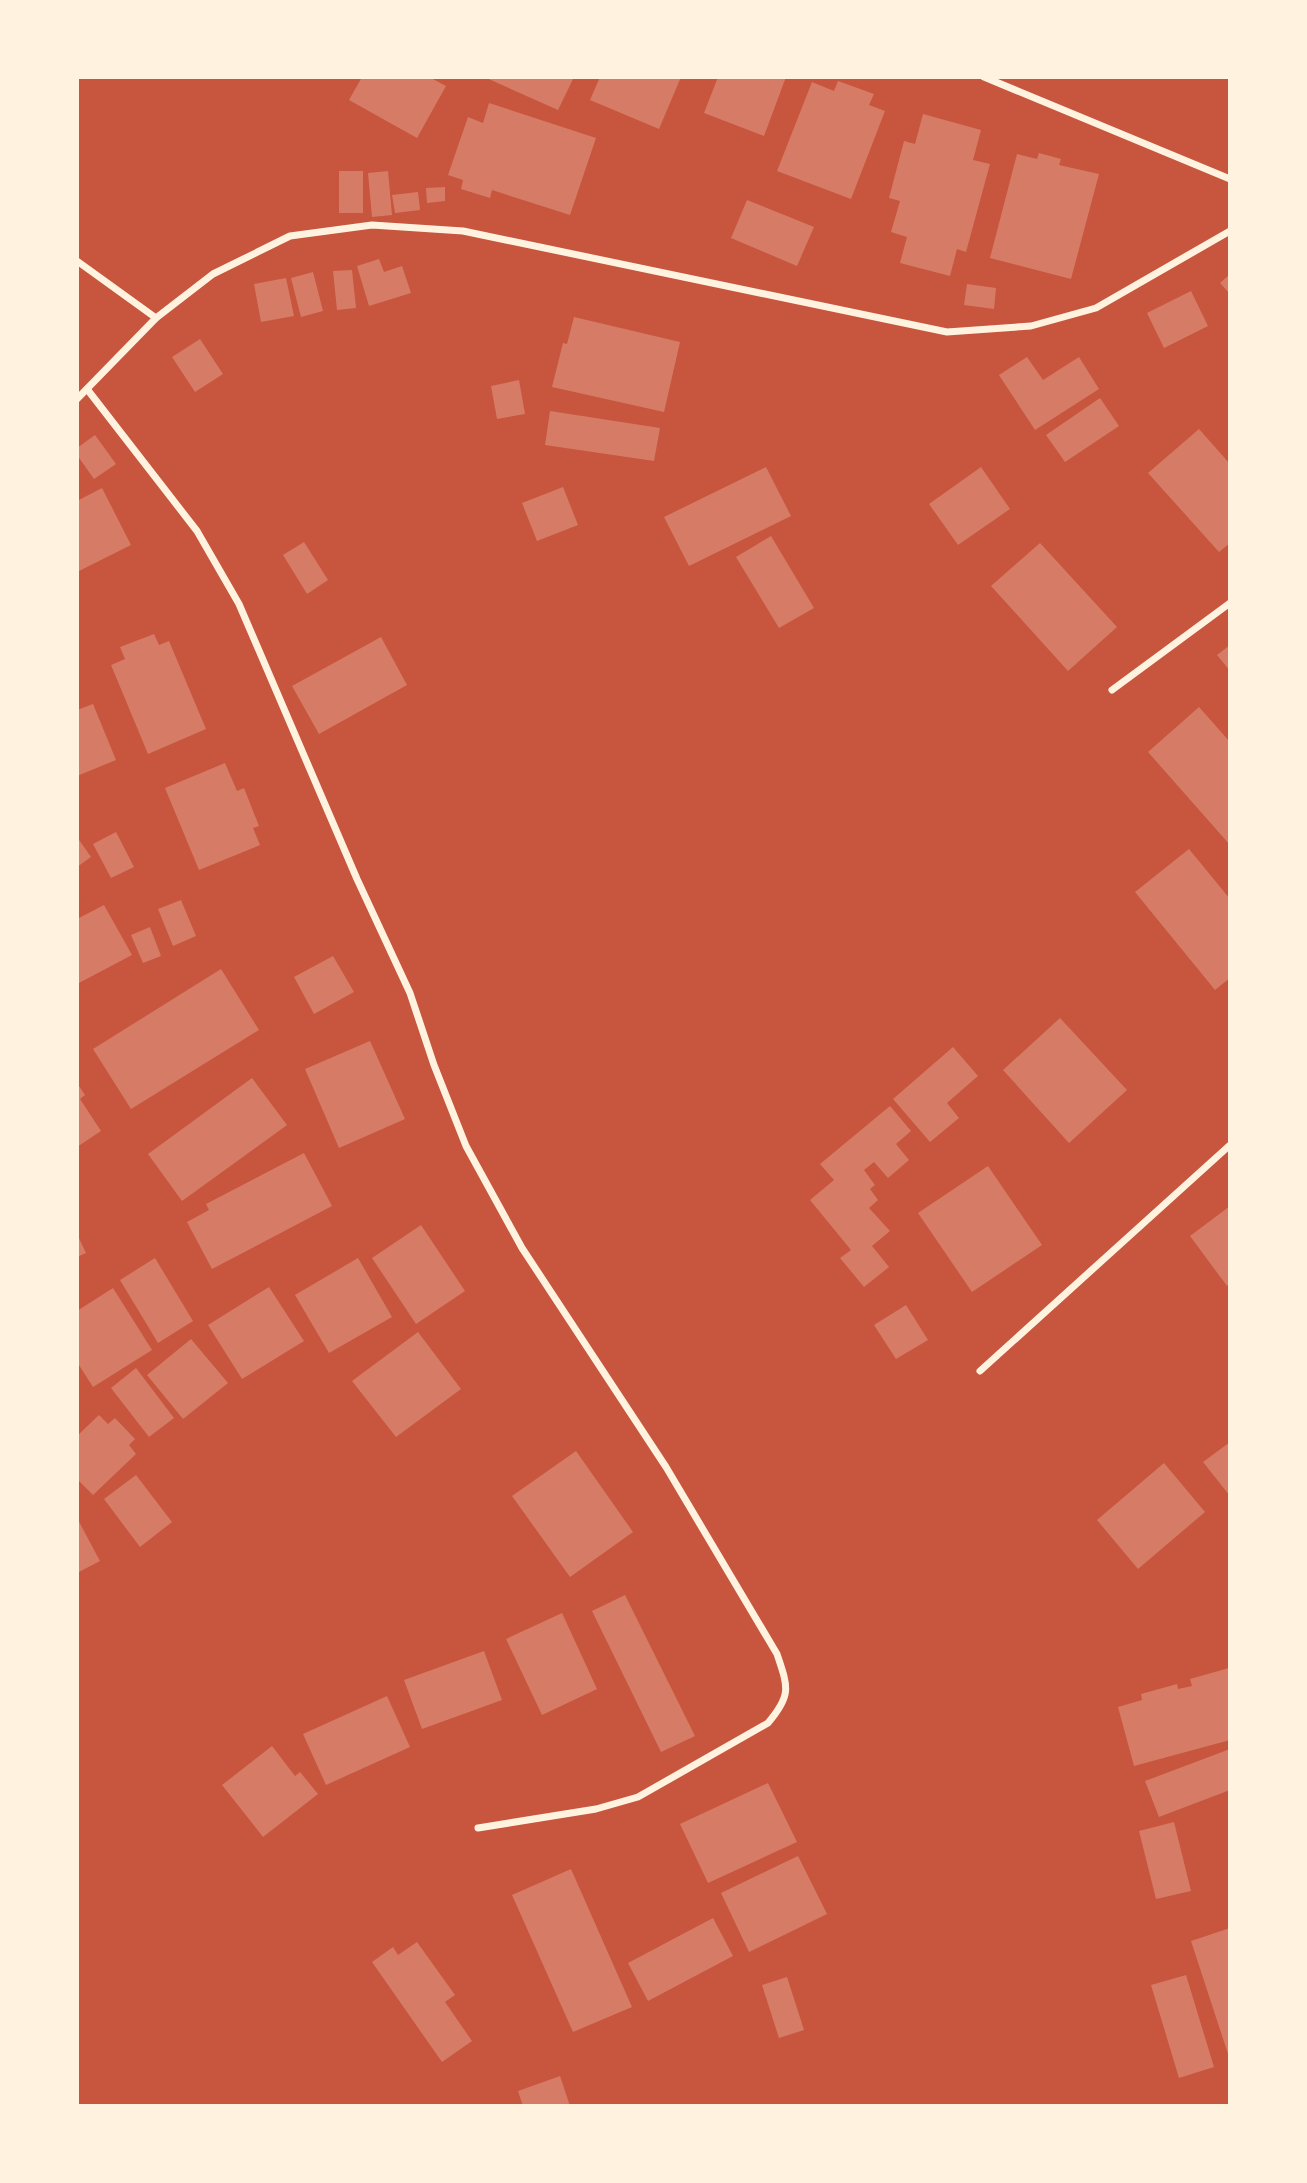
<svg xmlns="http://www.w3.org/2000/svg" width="1307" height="2183" font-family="Overpass,sans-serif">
  <rect width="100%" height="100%" fill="#c8553d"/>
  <g fill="#d67c66">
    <path d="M362,77H429L446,86L417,138L349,100Z"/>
    <path d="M484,77H574L558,110Z"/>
    <path d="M600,77H681L659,129L590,100Z"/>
    <path d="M718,77H786L764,136L704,113Z"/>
    <path d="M838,81L874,94L869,105L885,111L851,199L777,171L812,82L834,91Z"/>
    <path d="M489,103L596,138L570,215L492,190L490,198L461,189L463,180L448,175L468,117L483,123Z"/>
    <path d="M923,114L981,130L973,160L990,164L966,252L957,249L950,276L900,263L907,237L891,232L900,201L889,198L904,141L915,144Z"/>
    <path d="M1039,153L1061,159L1059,165L1099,174L1071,279L990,258L1017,154L1037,159Z"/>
    <rect x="339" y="171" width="24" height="42"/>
    <path d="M388,171L392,215L372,217L368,173Z"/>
    <path d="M445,187V201L427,203L426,188Z"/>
    <path d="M418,192L420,210L395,213L392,195Z"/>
    <path d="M747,200L814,227L797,266L731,238Z"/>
    <path d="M379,259L384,272L402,266L411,293L369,306L357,266Z"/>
    <path d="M352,270L356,308L337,310L333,271Z"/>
    <path d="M313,272L323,311L301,317L291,278Z"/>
    <path d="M1230,274V294L1220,283Z"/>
    <path d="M286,278L294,316L261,322L254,284Z"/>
    <path d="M967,284L996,288L994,309L964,305Z"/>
    <path d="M1191,291L1208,326L1164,348L1147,313Z"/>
    <path d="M574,317L680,342L664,412L552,387L563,343L567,344Z"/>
    <path d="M200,339L223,374L195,392L172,357Z"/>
    <path d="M1027,357L1043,380L1079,357L1099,389L1035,430L999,375Z"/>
    <path d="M519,380L525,414L497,419L491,386Z"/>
    <path d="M1100,398L1119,426L1065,462L1046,435Z"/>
    <path d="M550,411L660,428L654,461L545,445Z"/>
    <path d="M1199,429L1230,464V543L1219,552L1148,473Z"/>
    <path d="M95,435L116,464L94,479L77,455V448Z"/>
    <path d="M766,467L791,516L689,566L664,517Z"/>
    <path d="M981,467L1010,509L958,545L929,504Z"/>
    <path d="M563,487L578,525L537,541L522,503Z"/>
    <path d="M102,488L131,545L77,572V501Z"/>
    <path d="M771,536L814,608L779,628L736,557Z"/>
    <path d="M304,542L328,580L307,594L283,555Z"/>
    <path d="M1040,543L1117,627L1068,671L991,586Z"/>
    <path d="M154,634L159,645L169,641L206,729L148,754L111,665L125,659L120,647Z"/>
    <path d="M381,637L407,685L319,734L292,686Z"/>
    <path d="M1230,645V671L1217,655Z"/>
    <path d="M93,704L116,760L77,776V710Z"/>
    <path d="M1199,707L1230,742V845L1148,752Z"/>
    <path d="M225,763L237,791L244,788L259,826L253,828L260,845L199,870L165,788Z"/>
    <path d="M116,832L134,867L111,878L93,844Z"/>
    <path d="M77,837L91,857L77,867Z"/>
    <path d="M1189,849L1230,899V978L1215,990L1135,892Z"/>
    <path d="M181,900L196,936L173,946L158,909Z"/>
    <path d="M104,905L132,955L77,984V919Z"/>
    <path d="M150,927L161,956L143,963L131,935Z"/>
    <path d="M333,956L354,992L314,1014L294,977Z"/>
    <path d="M221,969L259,1030L131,1109L93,1049Z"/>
    <path d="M1060,1018L1127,1090L1069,1143L1003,1070Z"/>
    <path d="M370,1041L405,1119L339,1148L305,1069Z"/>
    <path d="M953,1047L978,1076L947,1103L959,1118L930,1142L893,1099Z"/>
    <path d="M252,1078L287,1125L182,1201L148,1154Z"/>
    <path d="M77,1083L85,1095L80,1099L101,1131L77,1147Z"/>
    <path d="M890,1106L911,1131L896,1144L909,1160L888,1178L874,1162L864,1170L875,1185L870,1189L878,1200L869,1208L890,1231L872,1246L889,1267L864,1287L840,1258L851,1250L810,1200L834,1180L820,1164Z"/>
    <path d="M304,1153L332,1206L212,1269L187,1222L209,1210L206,1204Z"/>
    <path d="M988,1166L1042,1245L972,1292L918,1213Z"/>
    <path d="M1230,1206V1283L1227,1286L1190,1236Z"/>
    <path d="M421,1225L465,1291L416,1324L372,1258Z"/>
    <path d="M77,1234L86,1253L77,1257Z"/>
    <path d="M155,1258L193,1321L158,1343L120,1280Z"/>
    <path d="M358,1258L392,1317L329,1353L295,1295Z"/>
    <path d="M269,1287L304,1341L242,1379L208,1325Z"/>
    <path d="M113,1288L152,1350L93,1387L77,1362V1311Z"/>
    <path d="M906,1305L928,1340L896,1359L874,1325Z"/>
    <path d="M418,1332L461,1389L396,1437L352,1381Z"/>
    <path d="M191,1339L228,1383L183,1419L147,1375Z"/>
    <path d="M136,1368L174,1418L149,1437L111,1388Z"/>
    <path d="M99,1415L108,1424L115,1418L135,1439L129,1445L136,1454L93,1495L77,1479V1436Z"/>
    <path d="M1230,1442V1496L1203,1462Z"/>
    <path d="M576,1451L633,1532L570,1577L512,1496Z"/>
    <path d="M1164,1463L1205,1512L1138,1569L1097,1520Z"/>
    <path d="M136,1475L172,1522L140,1547L104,1499Z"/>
    <path d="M77,1518L100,1561L77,1573Z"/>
    <path d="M625,1595L695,1736L661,1752L592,1611Z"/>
    <path d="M562,1613L597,1689L542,1715L506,1639Z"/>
    <path d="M484,1651L502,1700L422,1729L404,1680Z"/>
    <path d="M1229,1668L1230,1740L1134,1766L1118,1707L1142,1700L1141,1694L1177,1684L1178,1689L1192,1686L1190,1679Z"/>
    <path d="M387,1696L410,1747L326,1785L303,1734Z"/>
    <path d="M272,1746L295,1776L300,1772L318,1794L263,1837L222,1785Z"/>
    <path d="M1230,1749V1790L1159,1817L1145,1781Z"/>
    <path d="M768,1783L797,1842L708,1883L680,1824Z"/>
    <path d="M1174,1822L1191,1891L1156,1899L1139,1831Z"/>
    <path d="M798,1856L827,1914L749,1952L721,1893Z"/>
    <path d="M571,1869L632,2007L573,2032L512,1895Z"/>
    <path d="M713,1918L733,1956L648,2001L628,1963Z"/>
    <path d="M1230,1928V2057H1229L1191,1941Z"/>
    <path d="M417,1942L455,1995L445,2002L472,2041L442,2062L372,1962L393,1947L398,1955Z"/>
    <path d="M1186,1975L1214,2067L1179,2078L1151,1985Z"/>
    <path d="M787,1977L804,2030L779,2038L762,1985Z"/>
    <path d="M560,2076L570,2106H523L518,2091Z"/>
  </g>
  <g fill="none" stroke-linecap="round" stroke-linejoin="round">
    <g stroke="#fff3e0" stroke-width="7">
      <path d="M984,77L1230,179"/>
      <path d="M77,261L156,318"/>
      <path d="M87,389L197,531L239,604L357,879L410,993L434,1065L466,1146L522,1248L666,1467L777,1654C788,1687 792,1695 768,1723L638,1797L596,1809L478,1828"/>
      <path d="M77,399L156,318L213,274L290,236L372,225L463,231L947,332L1031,326L1096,308L1230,231"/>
      <path d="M1112,690L1230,603"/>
      <path d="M980,1371L1230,1145"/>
    </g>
  </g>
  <rect width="1307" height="2183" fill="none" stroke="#fff3e0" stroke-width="158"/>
</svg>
